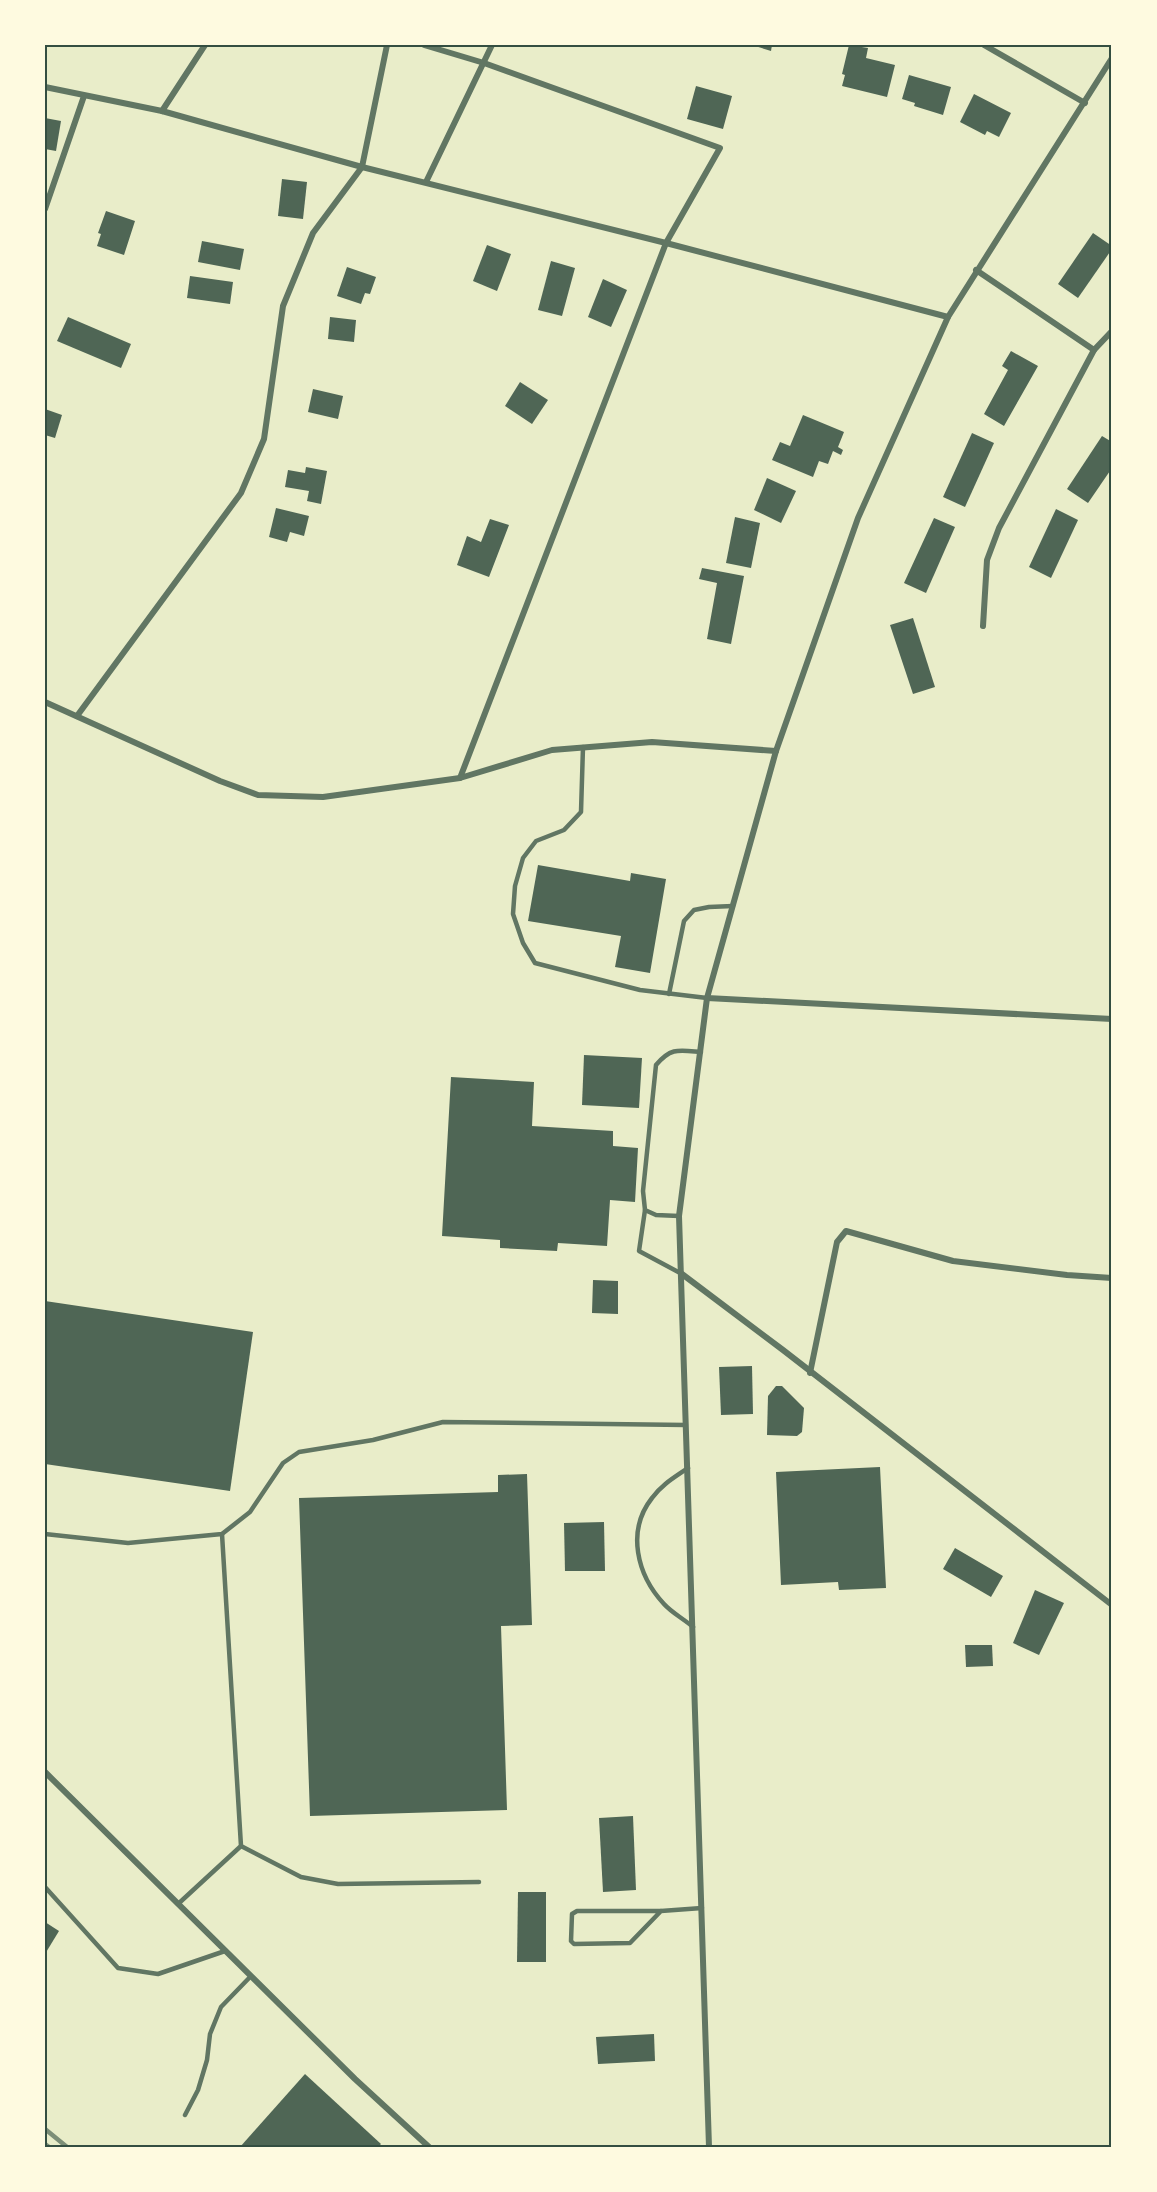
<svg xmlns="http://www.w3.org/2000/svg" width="1157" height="2192" font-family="'PT Serif',serif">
  <rect width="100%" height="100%" fill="#e9edc9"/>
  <g fill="#4f6655">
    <path d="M752,45H772L771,51Z"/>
    <path d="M849,45L868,48L866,58L895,65L887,97L842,86L845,75L842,74Z"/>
    <path d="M909,75L951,87L943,115L914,106L915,103L902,99Z"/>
    <path d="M696,86L732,96L723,129L687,119Z"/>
    <path d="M974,94L1011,113L999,137L987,131L985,135L960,122Z"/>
    <path d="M45,118L61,121L56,151L45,149Z"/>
    <path d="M282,179L307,182L303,219L278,216Z"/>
    <path d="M106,211L135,221L124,255L97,246L101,234L98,233Z"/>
    <path d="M1093,233L1112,246V249L1078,298L1058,284Z"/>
    <path d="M202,241L244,249L240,270L198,262Z"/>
    <path d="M487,245L511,254L497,291L473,281Z"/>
    <path d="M551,261L575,268L562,316L538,310Z"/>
    <path d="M347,267L376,277L370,294L365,293L361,304L337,296Z"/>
    <path d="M190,276L233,282L230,304L187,298Z"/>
    <path d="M603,279L627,290L611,327L588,317Z"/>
    <path d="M68,317L131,344L121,368L57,341Z"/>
    <path d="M330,317L356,320L354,342L328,339Z"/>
    <path d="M1011,351L1038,366L1004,426L984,414L1008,370L1002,366Z"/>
    <path d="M520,382L548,400L532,424L505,406Z"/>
    <path d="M313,389L343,396L338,419L308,412Z"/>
    <path d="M45,409L62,415L55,438L45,435Z"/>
    <path d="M803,415L844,432L838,447L843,450L841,455L833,451L828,464L819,461L813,477L772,460L780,442L790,446Z"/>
    <path d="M972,433L994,443L965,507L943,497Z"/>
    <path d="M1102,436L1112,442V468L1088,503L1067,489Z"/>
    <path d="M306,467L327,471L321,504L307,501L309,491L285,487L288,470L305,473Z"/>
    <path d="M767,478L796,491L781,523L754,510Z"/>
    <path d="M276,508L309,516L304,536L290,532L287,542L269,537Z"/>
    <path d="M1056,509L1078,520L1051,578L1029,567Z"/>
    <path d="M735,517L760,523L751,568L726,563Z"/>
    <path d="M934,518L955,527L926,593L904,583Z"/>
    <path d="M490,519L509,525L489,577L457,565L467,536L481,542Z"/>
    <path d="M702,568L744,576L731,644L707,639L717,583L699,579Z"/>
    <path d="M913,618L935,687L913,694L890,625Z"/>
    <path d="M538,865L630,881L631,873L666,879L650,973L615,967L621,936L528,921Z"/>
    <path d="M584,1055L642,1058L639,1108L582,1105Z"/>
    <path d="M451,1077L534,1082L532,1126L613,1131V1146L638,1148L635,1202L610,1200L607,1246L558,1243L557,1251L500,1248V1240L442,1236Z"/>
    <path d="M593,1280L618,1281V1314L592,1313Z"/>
    <path d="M45,1301L253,1332L230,1491L45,1464Z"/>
    <path d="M752,1366L753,1414L721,1415L719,1367Z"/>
    <path d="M776,1386H782L804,1408L802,1432L797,1436L767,1435L768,1396Z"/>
    <path d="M880,1467L886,1588L839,1590L838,1582L781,1585L776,1472Z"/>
    <path d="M527,1474L532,1625L501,1626L507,1810L310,1816L299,1498L498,1492V1475Z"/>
    <path d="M604,1522L605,1571H565L564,1523Z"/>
    <path d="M955,1548L1003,1576L991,1597L943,1569Z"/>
    <path d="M1035,1590L1064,1603L1039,1655L1013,1643Z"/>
    <path d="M965,1645H992L993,1666L966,1667Z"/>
    <path d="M633,1816L636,1890L603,1892L599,1818Z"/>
    <path d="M518,1892H546V1962H517Z"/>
    <path d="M45,1922L59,1931L45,1954Z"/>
    <path d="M654,2034L655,2061L598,2064L596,2037Z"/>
    <path d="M305,2074L381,2144L378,2147H240Z"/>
  </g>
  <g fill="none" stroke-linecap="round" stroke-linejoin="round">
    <g stroke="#617663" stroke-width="4.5">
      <path d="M583,747L581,812L564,830L536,841L523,858L515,886L513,914L523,943L535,963L640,990L707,998"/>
      <path d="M669,994L684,921L694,910L709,907L733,906"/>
      <path d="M645,1210L639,1251L682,1274"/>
      <path d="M679,1216L656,1215L645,1210L643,1191L656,1065C671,1047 679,1050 701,1052"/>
      <path d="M688,1468C675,1477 661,1485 652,1498C626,1531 637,1575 664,1604C672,1613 684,1619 693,1627"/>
      <path d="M45,1534L128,1543L222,1534L250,1512L283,1463L299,1452L373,1440L443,1422L686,1425"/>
      <path d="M241,1846L301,1877L338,1884L479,1882"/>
      <path d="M45,1887L118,1968L158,1974L225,1951"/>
      <path d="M178,1904L241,1846L222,1534"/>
      <path d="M661,1911L630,1943L574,1944L571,1941L572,1914L577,1911H661L702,1908"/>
      <path d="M185,2115L198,2090L207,2060L210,2034L221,2007L251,1976"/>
    </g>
    <g stroke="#617663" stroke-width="6">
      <path d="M424,45L484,63L720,148L666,243L460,778"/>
      <path d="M984,45L1085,103"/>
      <path d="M45,87L162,111L362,167L666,243L948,317"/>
      <path d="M162,111L205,45"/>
      <path d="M426,182L492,45"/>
      <path d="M45,209L84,96"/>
      <path d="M976,270L1094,350"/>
      <path d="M983,626L987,560L999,528L1094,350L1112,331"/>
      <path d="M45,702L220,781L258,795L323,797L460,778L552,750L652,742L776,751"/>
      <path d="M77,716L241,493L264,439L283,306L313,233L362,167L387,45"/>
      <path d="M707,998L1112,1019"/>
      <path d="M682,1274L783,1350L1112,1605"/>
      <path d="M810,1373L837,1242L846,1231L953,1261L1067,1275L1112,1278"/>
      <path d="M45,1772L355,2079L429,2147"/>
      <path d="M709,2147L679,1216L707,998L776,751L858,518L948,317L1112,58"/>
    </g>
    <g stroke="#7c8e77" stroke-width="4.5">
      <path d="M45,2129L67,2147"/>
      <path d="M45,2144L49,2147"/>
    </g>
  </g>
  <rect width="1157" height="2192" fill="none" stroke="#fefae0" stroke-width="93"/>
  <rect x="46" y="46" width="1064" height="2100" fill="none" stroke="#344e41" stroke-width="2"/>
</svg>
